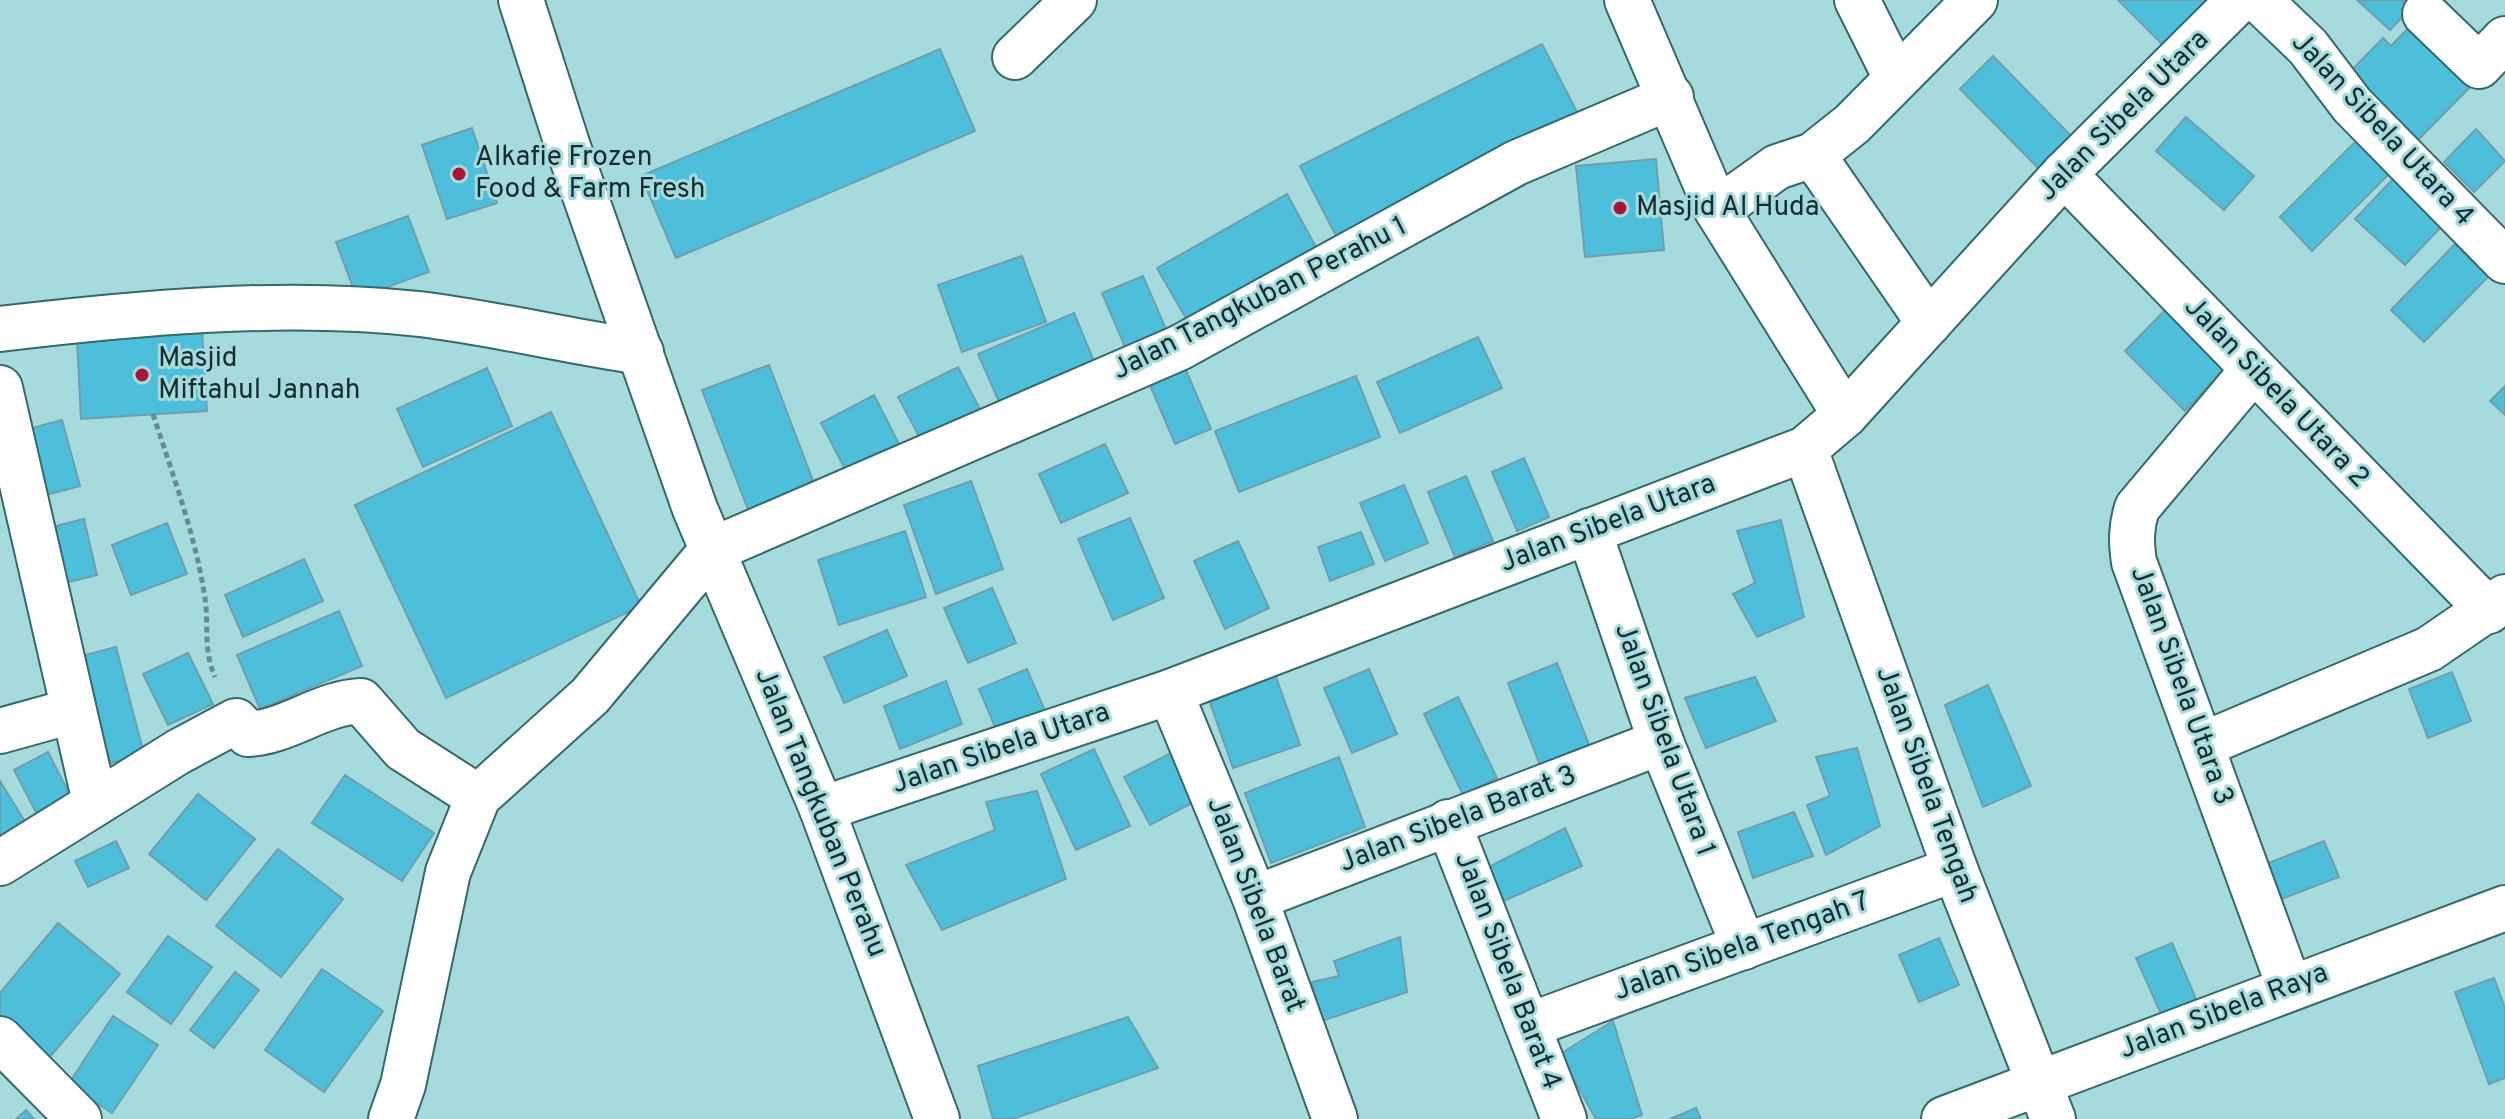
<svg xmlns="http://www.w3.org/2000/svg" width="2505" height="1119" font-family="Overpass,sans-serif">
  <rect width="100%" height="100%" fill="#a5dbdc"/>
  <g fill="#4ebfdb" stroke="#6f9fad" stroke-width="2">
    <path d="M2118,0H2204L2207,3L2164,46Z"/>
    <path d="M2357,0H2418L2390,30Z"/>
    <path d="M2417,19L2479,78L2415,143L2346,76L2383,38L2391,46Z"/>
    <path d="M1542,44L1578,114L1336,236L1300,166Z"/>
    <path d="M940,49L975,131L676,258L641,176Z"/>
    <path d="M1993,56L2075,140L2042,172L1960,89Z"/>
    <path d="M2186,117L2254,176L2224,210L2156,151Z"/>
    <path d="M472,128L497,203L447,219L422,145Z"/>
    <path d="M2476,129L2505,161L2474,192L2444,162Z"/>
    <path d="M2358,139L2391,172L2312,251L2280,217Z"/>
    <path d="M1656,159L1664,250L1585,257L1576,166Z"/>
    <path d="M2393,179L2442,226L2405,265L2355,219Z"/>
    <path d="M1287,194L1321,256L1192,329L1157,268Z"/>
    <path d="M408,216L429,272L357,298L336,242Z"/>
    <path d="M2455,244L2488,277L2424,342L2391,310Z"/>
    <path d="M1022,256L1046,322L962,352L938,285Z"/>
    <path d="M1143,276L1172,343L1131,361L1102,293Z"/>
    <path d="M2173,302L2229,363L2185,411L2125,351Z"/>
    <path d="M1074,313L1098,371L1003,411L978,354Z"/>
    <path d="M202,331L207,411L81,419L77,340Z"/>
    <path d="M1478,337L1502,388L1400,433L1377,382Z"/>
    <path d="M1183,363L1211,429L1175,444L1147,378Z"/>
    <path d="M769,365L815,486L749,512L702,390Z"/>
    <path d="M958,367L982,413L923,444L898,397Z"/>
    <path d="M487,368L512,426L423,467L397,409Z"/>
    <path d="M1356,376L1380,437L1239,492L1215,431Z"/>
    <path d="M2505,386V415L2490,401Z"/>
    <path d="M874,395L900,446L847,473L821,423Z"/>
    <path d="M551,412L641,606L446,698L355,505Z"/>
    <path d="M62,420L80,486L39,497L21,431Z"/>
    <path d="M1105,444L1128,493L1061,523L1039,474Z"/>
    <path d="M1524,458L1549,517L1517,531L1492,472Z"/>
    <path d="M1466,476L1493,541L1455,557L1428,492Z"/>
    <path d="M971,481L1003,569L936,594L904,505Z"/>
    <path d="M1404,485L1428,543L1385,561L1360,503Z"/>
    <path d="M1130,518L1164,598L1113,620L1078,539Z"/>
    <path d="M84,519L97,575L61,584L48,528Z"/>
    <path d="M1781,520L1804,617L1757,637L1733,594L1755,583L1737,531Z"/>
    <path d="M167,523L187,574L131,595L112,545Z"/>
    <path d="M905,531L926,597L839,625L818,560Z"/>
    <path d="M1361,532L1374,564L1330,581L1318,547Z"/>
    <path d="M1238,541L1269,608L1225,629L1194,561Z"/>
    <path d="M304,559L323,601L243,637L225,595Z"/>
    <path d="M992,588L1016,643L968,663L944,608Z"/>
    <path d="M339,611L362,666L260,709L237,655Z"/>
    <path d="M887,630L907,676L844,703L824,657Z"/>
    <path d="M116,647L144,754L103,765L74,658Z"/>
    <path d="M188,653L213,704L168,725L143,674Z"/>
    <path d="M1557,663L1591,750L1542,770L1508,683Z"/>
    <path d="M1027,669L1046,713L998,734L979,689Z"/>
    <path d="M1369,669L1397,734L1352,753L1324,688Z"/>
    <path d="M2452,672L2471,721L2428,738L2409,689Z"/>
    <path d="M1275,674L1300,745L1233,768L1208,697Z"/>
    <path d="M1755,677L1776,721L1706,748L1685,698Z"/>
    <path d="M946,681L962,724L900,749L884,706Z"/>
    <path d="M1988,685L2031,786L1983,807L1945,705Z"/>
    <path d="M1458,697L1497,778L1463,795L1424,714Z"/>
    <path d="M1857,748L1880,826L1826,855L1807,805L1830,796L1816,757Z"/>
    <path d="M1094,749L1130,826L1076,850L1041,774Z"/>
    <path d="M48,752L76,807L42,824L14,770Z"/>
    <path d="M1171,753L1196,801L1150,825L1124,777Z"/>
    <path d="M1339,757L1365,827L1271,863L1245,793Z"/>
    <path d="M345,775L434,833L402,881L312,823Z"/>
    <path d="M0,781L29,828L0,847Z"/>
    <path d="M1037,791L1066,879L942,930L906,865L995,830L986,802Z"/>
    <path d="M198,794L255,839L206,900L149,854Z"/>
    <path d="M1794,812L1813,856L1753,878L1738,832Z"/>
    <path d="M1565,828L1582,866L1497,904L1483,870Z"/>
    <path d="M116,841L129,868L88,887L75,861Z"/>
    <path d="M2324,841L2339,877L2273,902L2259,867Z"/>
    <path d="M278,849L343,899L281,977L216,926Z"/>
    <path d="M58,923L120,974L49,1058L0,1018V993Z"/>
    <path d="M168,936L212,967L171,1024L127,992Z"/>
    <path d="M1400,937L1407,992L1322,1021L1312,982L1339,976L1334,961Z"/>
    <path d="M1939,938L1959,985L1919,1002L1899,955Z"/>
    <path d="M2172,943L2196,999L2161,1014L2136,958Z"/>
    <path d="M322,969L383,1011L324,1092L265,1050Z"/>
    <path d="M235,972L259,990L214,1048L190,1030Z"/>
    <path d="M2494,978L2505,1008V1078L2489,1084L2455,992Z"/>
    <path d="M113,1016L158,1045L112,1113L68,1085Z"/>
    <path d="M1128,1017L1158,1068L1013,1119H993L978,1066Z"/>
    <path d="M1613,1021L1642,1115L1630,1119H1596L1560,1054Z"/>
    <path d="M1696,1108L1701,1119H1670Z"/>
    <path d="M26,1110L34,1119H16Z"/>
  </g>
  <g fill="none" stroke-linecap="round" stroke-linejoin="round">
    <g stroke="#35696a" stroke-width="48">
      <g id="street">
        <path d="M1627,0L1717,210L1845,415"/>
        <path d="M1857,0L1896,78"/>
        <path d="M2259,0L2308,47L2352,105L2505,261"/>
        <path d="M2425,14L2479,66L2505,39"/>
        <path d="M1015,57L1074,0"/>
        <path d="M1813,155L1929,323"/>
        <path d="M2064,174L2489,611"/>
        <path d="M1717,210L1777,167L1813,155L1852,124L1975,0"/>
        <path d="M0,329C134,313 284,299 419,314C493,323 567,341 641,352"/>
        <path d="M2253,370L2137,508C2131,527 2131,542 2134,562L2289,986"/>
        <path d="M0,388L92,789"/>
        <path d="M1805,449L1955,869L2053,1119"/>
        <path d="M1589,531L1661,742L1744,947"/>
        <path d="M1170,692L1255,898L1335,1119"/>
        <path d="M0,731L72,711"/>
        <path d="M2202,745L2429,649L2505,597"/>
        <path d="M822,809L1170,692L1805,449L1845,415L2064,174L2239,0"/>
        <path d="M1448,822L1564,1119"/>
        <path d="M0,863L178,752L236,721L248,734C288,732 320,703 361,701L403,749L478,797"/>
        <path d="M1255,898L1661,742"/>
        <path d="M1530,1025L1955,869"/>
        <path d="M0,1039L79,1119"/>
        <path d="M391,1119L403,1085L448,872L478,797L590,696L712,550L1179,348L1516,163L1671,97"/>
      </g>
    </g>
    <g stroke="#35696a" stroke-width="48">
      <g id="secondary">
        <path d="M521,0L567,144L695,509L822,809L937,1119"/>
        <path d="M1944,1119L2505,908"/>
      </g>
    </g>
    <path stroke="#678e8f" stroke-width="5" stroke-dasharray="6 4" stroke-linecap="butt" d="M153,414C172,473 194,531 204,592C210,622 202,648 215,677"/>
    <use href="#street" stroke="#fff" stroke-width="44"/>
    <use href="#secondary" stroke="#fff" stroke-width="44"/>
  </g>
  <g fill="#ac1636" stroke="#a5dbdc" stroke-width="3">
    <circle cx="459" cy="174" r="8"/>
    <circle cx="1620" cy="208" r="8"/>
    <circle cx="142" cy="375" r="8"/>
  </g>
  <g text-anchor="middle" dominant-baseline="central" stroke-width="6" stroke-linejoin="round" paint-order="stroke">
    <g font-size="28" fill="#172c2d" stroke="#a5dbdc">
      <text transform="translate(2124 116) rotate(-45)">Jalan Sibela Utara</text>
      <text transform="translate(2382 130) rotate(47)">Jalan Sibela Utara 4</text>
      <text transform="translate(1260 299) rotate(-27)">Jalan Tangkuban Perahu 1</text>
      <text transform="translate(2276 393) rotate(46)">Jalan Sibela Utara 2</text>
      <text transform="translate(1608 524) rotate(-21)">Jalan Sibela Utara</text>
      <text transform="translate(2181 686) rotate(70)">Jalan Sibela Utara 3</text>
      <text transform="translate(1664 740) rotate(70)">Jalan Sibela Utara 1</text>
      <text transform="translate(1001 749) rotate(-19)">Jalan Sibela Utara</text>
      <text transform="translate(1926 785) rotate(70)">Jalan Sibela Tengah</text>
      <text transform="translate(820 813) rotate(68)">Jalan Tangkuban Perahu</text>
      <text transform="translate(1458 820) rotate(-21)">Jalan Sibela Barat 3</text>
      <text transform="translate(1255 905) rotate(69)">Jalan Sibela Barat</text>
      <text transform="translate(1742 947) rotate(-20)">Jalan Sibela Tengah 7</text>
      <text transform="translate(1507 971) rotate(69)">Jalan Sibela Barat 4</text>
      <text transform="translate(2224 1012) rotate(-21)">Jalan Sibela Raya</text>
    </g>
    <g font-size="28" fill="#172c2d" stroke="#a5dbdc" text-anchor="start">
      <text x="475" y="158">Alkafie Frozen<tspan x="475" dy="32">Food &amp; Farm Fresh</tspan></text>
      <text x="1636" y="208">Masjid Al Huda</text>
      <text x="158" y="359">Masjid<tspan x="158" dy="32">Miftahul Jannah</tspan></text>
    </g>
  </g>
</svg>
